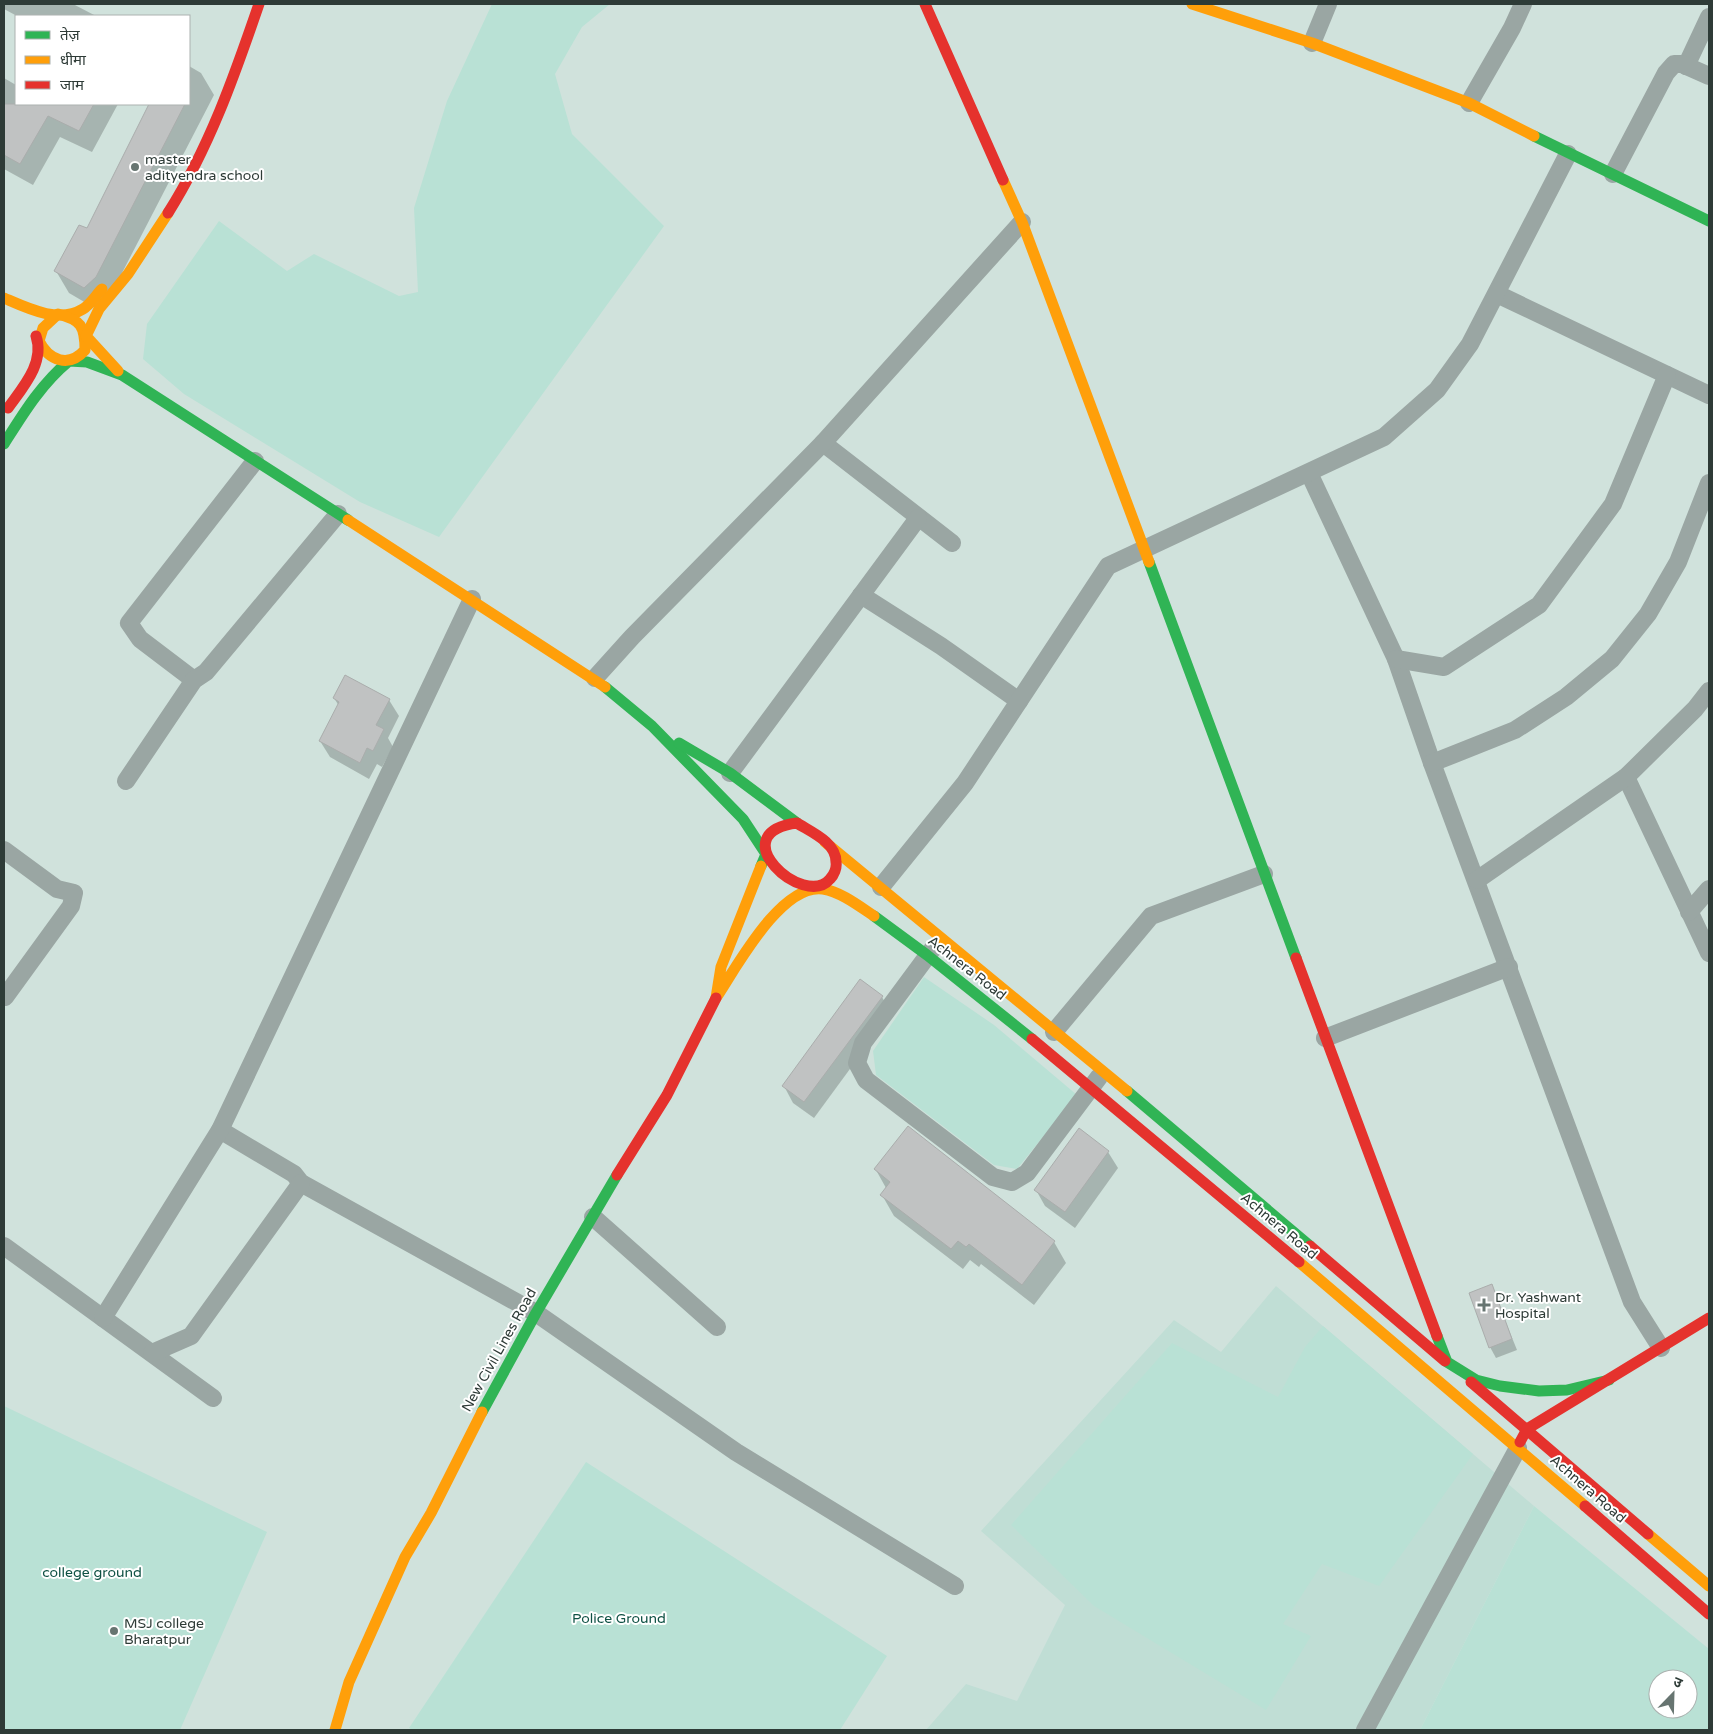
<svg xmlns="http://www.w3.org/2000/svg" width="1713" height="1734" font-family="'Varela Round','Noto Sans Devanagari',sans-serif">
  <rect width="100%" height="100%" fill="#d0e2dc"/>
  <path fill="#c0ded5" d="M1276,1286L1534,1506L1420,1730H926L966,1684L1017,1701L1065,1605L981,1531L1174,1320L1221,1352Z"/>
  <g fill="#b9e1d5" fill-rule="evenodd">
    <path d="M492,4H610L582,27L555,74L572,134L664,226L439,537L360,502L184,394L143,359L147,324L219,221L287,271L314,254L399,296L418,292L414,208L447,101Z"/>
    <path d="M924,977L994,1025L1077,1095L1017,1169L994,1165L876,1075L873,1051Z"/>
    <path d="M1323,1326L1473,1454L1379,1586L1322,1564L1283,1624L1311,1636L1266,1710L1094,1606L1011,1525L1172,1343L1278,1397L1305,1347Z"/>
    <path d="M4,1406L267,1532L180,1730H4Z"/>
    <path d="M586,1462L887,1656L840,1730H413L409,1728Z"/>
    <path d="M1534,1506L1709,1649V1730H1420ZM1658,1679H1688V1709H1658Z"/>
  </g>
  <g fill="#0003">
    <path d="M4,4H73L96,16H17L4,9Z"/>
    <path d="M189,66L201,73L214,95L108,300L98,310L69,293L56,271L88,230L150,104H189Z"/>
    <path d="M4,78L16,85V104H118L92,152L60,137L33,185L4,169Z"/>
    <path d="M334,698L389,700L399,716L388,738L393,747L382,767L377,764L369,779L330,757L320,741L339,706Z"/>
    <path d="M882,997L891,1013L814,1118L793,1103L784,1086Z"/>
    <path d="M1108,1152L1118,1168L1075,1228L1045,1206L1036,1190Z"/>
    <path d="M876,1170L1054,1242L1066,1263L1034,1305L981,1264L979,1267L970,1260L963,1269L894,1216L882,1195L886,1188Z"/>
    <path d="M1491,1286L1517,1350L1496,1358L1490,1347Z"/>
  </g>
  <g fill="#c0c2c2" stroke="#aaadac">
    <path d="M4,104H94L79,131L48,116L20,164L4,155Z"/>
    <path d="M149,104H185L96,277L84,288L54,271L79,225L87,228Z"/>
    <path d="M345,675L390,699L376,725L384,729L373,751L367,748L360,763L319,741L339,702L333,698Z"/>
    <path d="M860,979L883,996L804,1102L782,1086Z"/>
    <path d="M908,1126L1055,1241L1022,1285L969,1244L966,1247L958,1241L951,1249L880,1195L890,1182L874,1169Z"/>
    <path d="M1079,1128L1109,1151L1065,1212L1034,1190Z"/>
    <path d="M1492,1284L1512,1339L1489,1348L1469,1293Z"/>
  </g>
  <g fill="none" stroke-linecap="round" stroke-linejoin="round">
    <g stroke="#9aa6a3" stroke-width="18">
      <path d="M1312,43L1328,4"/>
      <path d="M1686,66L1709,17"/>
      <path d="M1469,103L1512,28L1523,4"/>
      <path d="M1613,174L1666,73L1674,64H1682L1709,76"/>
      <path d="M1497,294L1709,395"/>
      <path d="M823,443L952,543"/>
      <path d="M1309,473L1396,659L1432,763L1632,1302L1661,1348"/>
      <path d="M861,595L941,646L1019,701"/>
      <path d="M1396,659L1444,667L1539,605L1613,504L1667,375"/>
      <path d="M595,678L632,637L823,443L1022,222"/>
      <path d="M194,680L140,639L129,623L255,461"/>
      <path d="M1432,763L1515,730L1566,697L1612,659L1648,614L1678,562L1709,483"/>
      <path d="M730,773L918,518"/>
      <path d="M1626,777L1709,953"/>
      <path d="M126,781L194,680L206,672L338,514"/>
      <path d="M4,850L57,889L74,893L71,906L5,997"/>
      <path d="M1477,880L1626,777L1695,709L1709,691"/>
      <path d="M881,887L965,783L1108,566L1384,437L1437,390L1470,344L1568,154"/>
      <path d="M1689,912L1709,889"/>
      <path d="M934,947L863,1043L857,1063L866,1080L993,1177L1012,1182L1027,1173L1099,1077"/>
      <path d="M1054,1032L1151,916L1264,874"/>
      <path d="M1325,1038L1509,967"/>
      <path d="M220,1130L294,1174L301,1183L536,1313L736,1452L955,1586"/>
      <path d="M593,1217L717,1327"/>
      <path d="M4,1246L213,1398"/>
      <path d="M103,1318L220,1130L472,599"/>
      <path d="M152,1353L191,1336L301,1183"/>
      <path d="M1365,1730L1518,1448"/>
    </g>
    <g stroke="#30b455" stroke-width="11">
      <path d="M1534,136L1709,221"/>
      <path d="M4,444C23,414 41,384 69,361L87,362L122,375L348,520"/>
      <path d="M1149,562L1296,958"/>
      <path d="M605,687L652,726L743,819L766,854L761,866"/>
      <path d="M679,743L730,773L797,823"/>
      <path d="M874,916L927,955L1032,1039"/>
      <path d="M1127,1091L1310,1246"/>
      <path d="M1437,1336L1447,1362L1476,1380L1500,1386L1539,1391L1567,1390L1609,1380"/>
      <path d="M482,1412L536,1313L617,1175"/>
    </g>
    <g stroke="#ff9f0a" stroke-width="11">
      <path d="M1192,4L1312,43L1469,103L1534,136"/>
      <path d="M1003,180L1022,222L1149,562"/>
      <path d="M4,298C27,308 59,324 83,309C91,304 96,295 102,289"/>
      <path d="M58,314C81,320 85,326 85,350C69,368 49,361 39,341L43,328Z"/>
      <path d="M118,371L86,336L99,309L128,274L168,213"/>
      <path d="M348,520L605,687"/>
      <path d="M825,842L1127,1091"/>
      <path d="M761,866L721,967L716,998C736,968 781,883 823,889C841,892 859,906 874,916"/>
      <path d="M1299,1262L1585,1506"/>
      <path d="M1648,1534L1709,1586"/>
      <path d="M335,1730L349,1682L405,1557L431,1513L482,1412"/>
    </g>
    <g stroke="#e5322d" stroke-width="11">
      <path d="M925,4L1003,180"/>
      <path d="M168,213C209,148 234,77 259,4"/>
      <path d="M8,408C23,387 45,363 36,336"/>
      <path d="M797,823C811,832 836,842 836,862C837,868 834,875 830,879C804,910 720,833 797,823Z"/>
      <path d="M1296,958L1437,1336"/>
      <path d="M1032,1039L1299,1262"/>
      <path d="M617,1175L667,1095L716,998"/>
      <path d="M1310,1246L1445,1361"/>
      <path d="M1471,1382L1648,1534"/>
      <path d="M1520,1442L1527,1429L1709,1318"/>
      <path d="M1585,1506L1709,1614"/>
    </g>
  </g>
  <g fill="#677571" stroke="#fff" stroke-width="2">
    <circle cx="135" cy="167" r="5"/>
    <path d="M1481.5 1297.5h5v5h5v5h-5v5h-5v-5h-5v-5h5z"/>
    <circle cx="114" cy="1631" r="5"/>
  </g>
  <g text-anchor="middle" dominant-baseline="central" stroke-width="4" stroke-linejoin="round" paint-order="stroke">
    <g font-size="14" fill="#2e3b37" stroke="#fff" text-anchor="start">
      <text x="145" y="159">master<tspan x="145" dy="16">adityendra school</tspan></text>
      <text x="1495" y="1297">Dr. Yashwant<tspan x="1495" dy="16">Hospital</tspan></text>
      <text x="124" y="1623">MSJ college<tspan x="124" dy="16">Bharatpur</tspan></text>
    </g>
    <g font-size="14" fill="#2e3b37" stroke="#fff">
      <text transform="translate(967 968) rotate(38)">Achnera Road</text>
      <text transform="translate(1279 1226) rotate(40)">Achnera Road</text>
      <text transform="translate(499 1350) rotate(-61)">New Civil Lines Road</text>
      <text transform="translate(1588 1489) rotate(41)">Achnera Road</text>
    </g>
    <g font-size="14" fill="#0f5144" stroke="#fff">
      <text x="92" y="1572">college ground</text>
      <text x="619" y="1618">Police Ground</text>
    </g>
  </g>
  <rect width="1713" height="1734" fill="none" stroke="#2e3b37" stroke-width="10"/>
  <rect x="15" y="15" width="175" height="90" fill="#ffffff" stroke="#abb1af"/>
  <rect x="25" y="31" width="25" height="8" fill="#30b455" stroke="#abb1af"/>
  <text x="60" y="40" font-size="15" fill="#2e3b37">तेज़</text>
  <rect x="25" y="56" width="25" height="8" fill="#ff9f0a" stroke="#abb1af"/>
  <text x="60" y="65" font-size="15" fill="#2e3b37">धीमा</text>
  <rect x="25" y="81" width="25" height="8" fill="#e5322d" stroke="#abb1af"/>
  <text x="60" y="90" font-size="15" fill="#2e3b37">जाम</text>
  <g transform="translate(1673 1694) rotate(23)"><circle r="24" fill="#ffffff" stroke="#abb1af"/>
  <path d="M0-4L9 19L0 12L-9 19Z" fill="#677571"/>
  <text y="-8" font-size="14" font-weight="bold" text-anchor="middle" fill="#2e3b37">उ</text>
  </g>
</svg>
